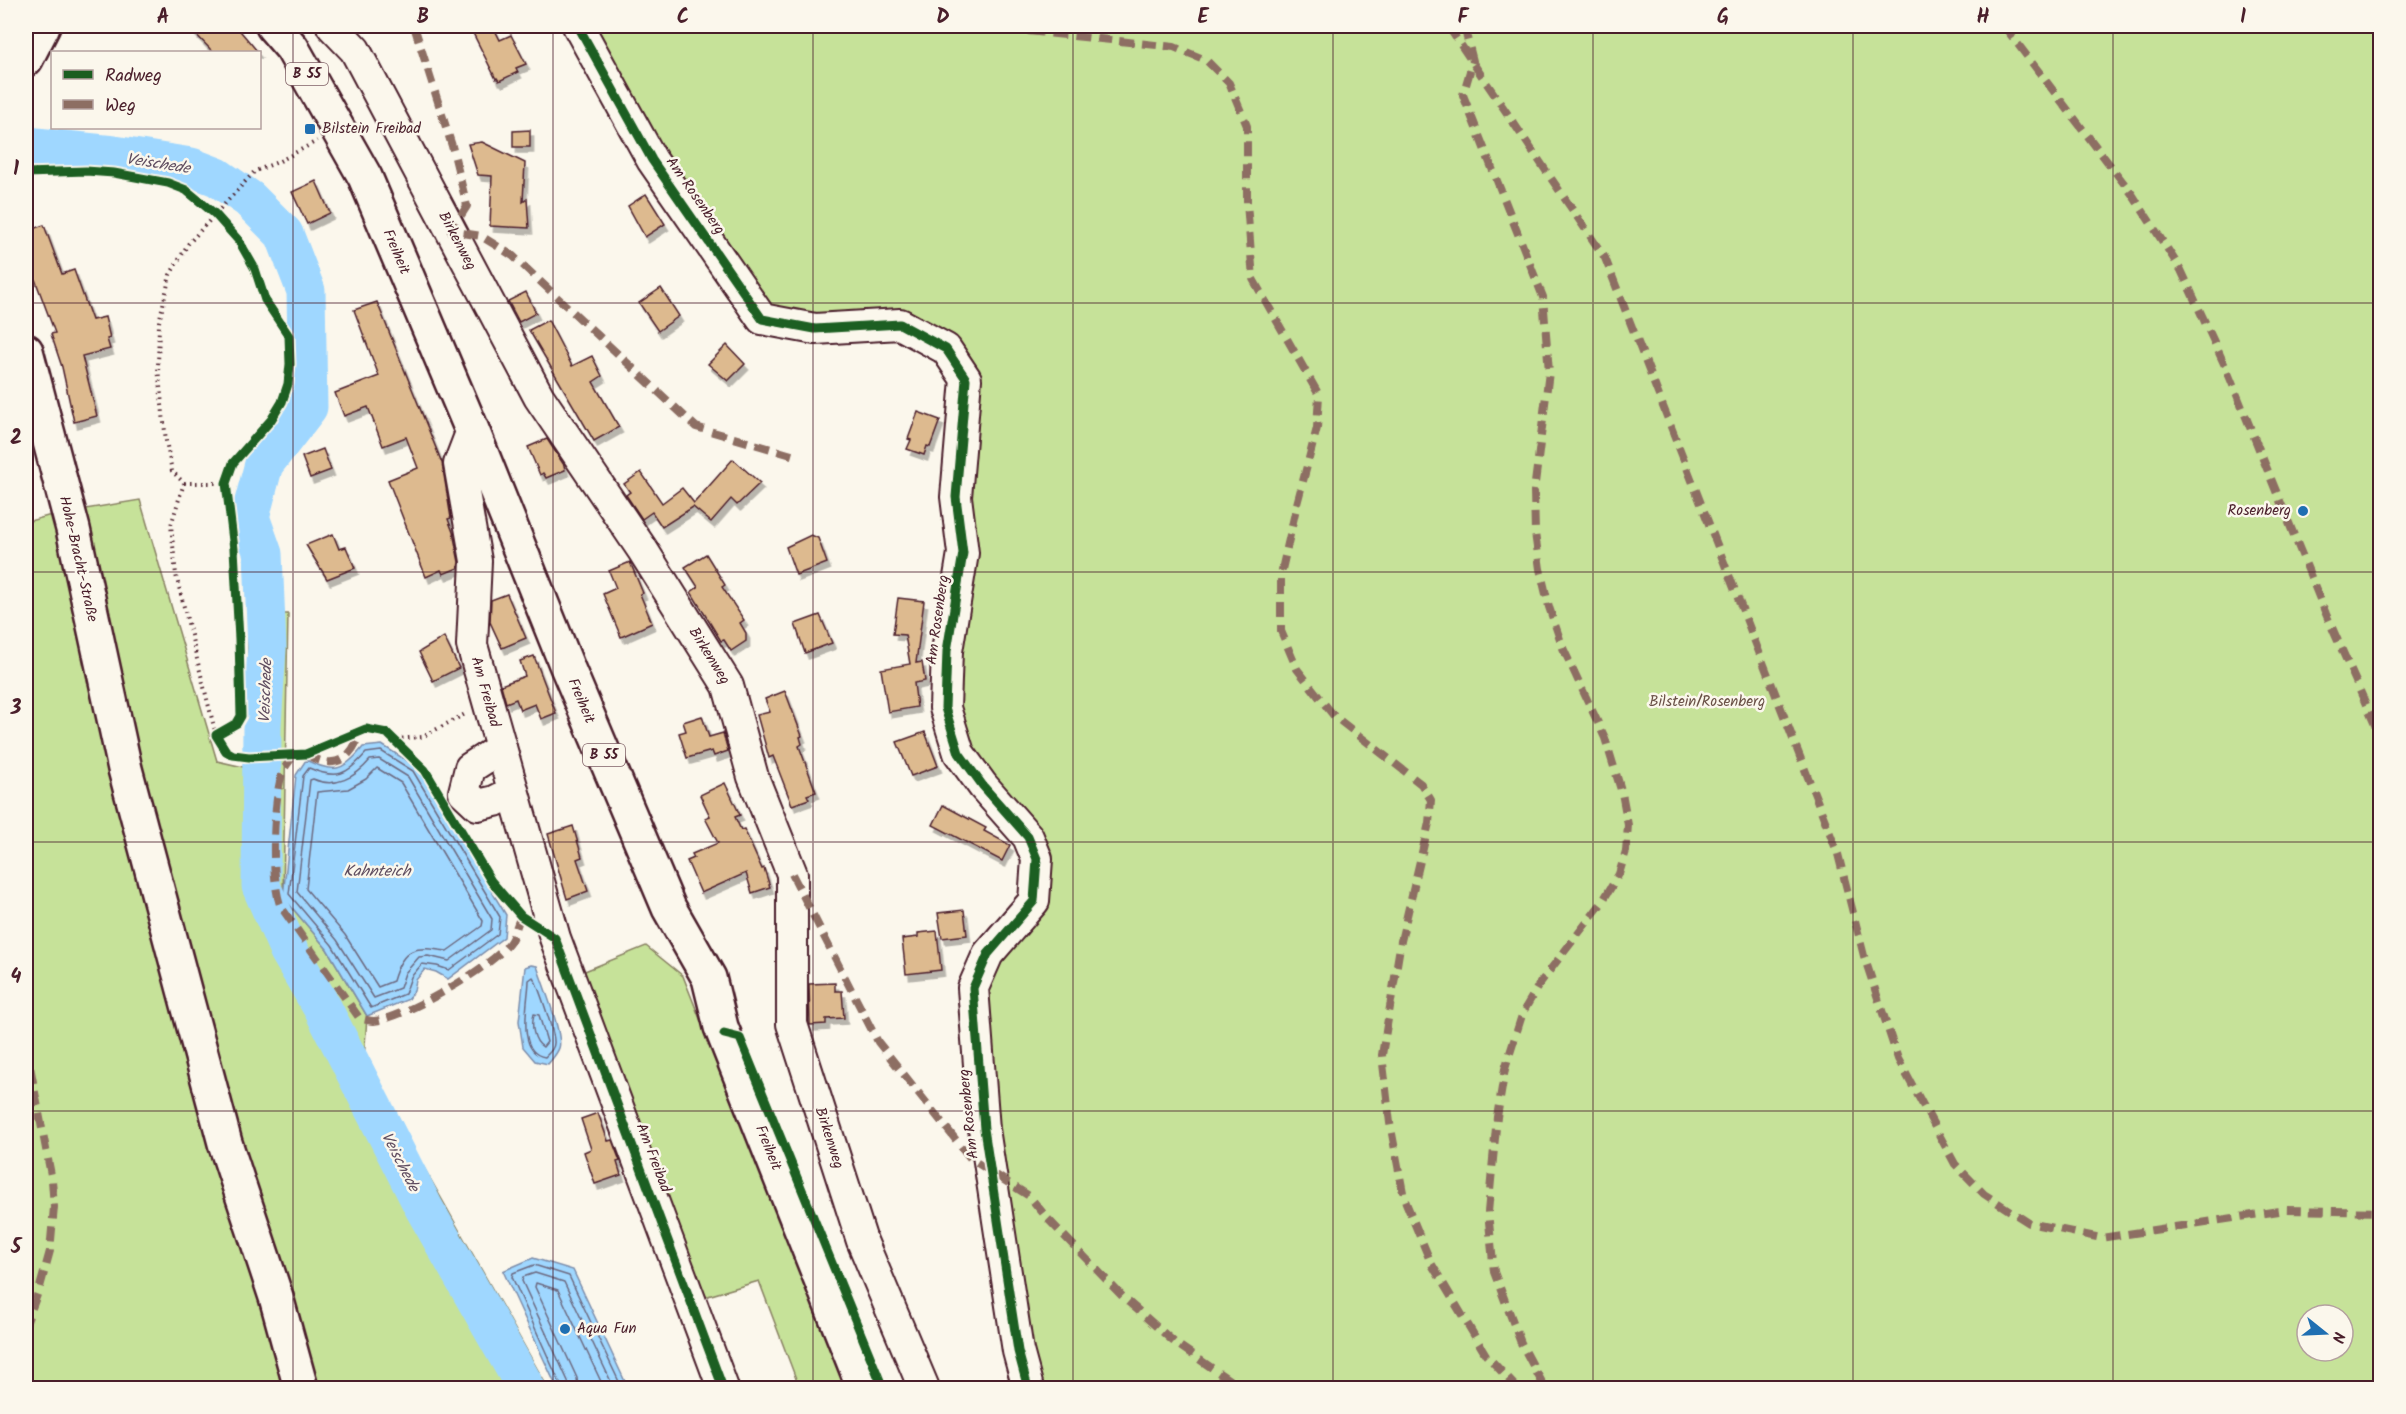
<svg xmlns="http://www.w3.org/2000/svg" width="2406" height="1414" font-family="Kalam,sans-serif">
  <defs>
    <filter id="shadow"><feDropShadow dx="3.5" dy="6" stdDeviation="0" flood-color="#0004"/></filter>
  </defs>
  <rect width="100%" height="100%" fill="#fbf7ec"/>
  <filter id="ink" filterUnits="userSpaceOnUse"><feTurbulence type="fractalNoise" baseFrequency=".0167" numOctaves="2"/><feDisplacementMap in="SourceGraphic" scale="12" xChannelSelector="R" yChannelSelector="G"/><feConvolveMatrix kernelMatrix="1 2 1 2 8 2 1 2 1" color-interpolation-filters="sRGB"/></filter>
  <g filter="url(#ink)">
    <g fill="#c6e299" stroke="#888062" stroke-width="1.5" fill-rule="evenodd">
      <path d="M578,26H2380V1388H1028L973,988L1034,901L1037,859L945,708L966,379L900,324L762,319ZM2307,1315H2343V1351H2307Z"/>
      <path d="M140,500L217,761L248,768V614H288L283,897L327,949L367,1016L364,1061L548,1388H26V522L55,514Z"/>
      <path d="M646,946L683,976L846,1388H789L798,1384L759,1281L701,1298L580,973Z"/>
    </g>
    <g fill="#9fd7ff" stroke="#7d8daa" stroke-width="1.5">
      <path d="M382,745L417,767L506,915L504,937L448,979L436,972L425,969L416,980L414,991L409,999L367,1016L327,949L283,897L296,775L306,760C334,774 344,771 363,747Z"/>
      <path d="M531,965L537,966C542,982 564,1036 559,1048C557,1054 552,1059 548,1064L535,1061L523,1047L519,1021L525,967Z"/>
      <path d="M533,1258L573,1270L628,1388H557L503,1271Z"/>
    </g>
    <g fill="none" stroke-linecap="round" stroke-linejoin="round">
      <g stroke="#6c6980" stroke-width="1.5">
        <path d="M381,751L413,771L500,917L498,934L449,970L437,966L422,964L411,977L405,994L371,1008L332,945L289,894L303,776L309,768C337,780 347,775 366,753Z"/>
        <path d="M379,759L408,777L492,919L491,930L449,961L428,956L419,957L405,973L400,988L374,998L337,940L297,892L310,780L313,779C335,789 356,777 370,760Z"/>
        <path d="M377,768L401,783L483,921L482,926L447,951C416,946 403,946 393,981L378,987L345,935L306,889L317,792L348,789L366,779Z"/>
        <path d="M533,977C538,984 554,1032 554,1041C555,1048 549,1053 545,1057C515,1053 529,999 529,980Z"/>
        <path d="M534,1014L539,1015L547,1042L543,1047C533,1041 531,1025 534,1014Z"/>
        <path d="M562,1388L512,1277L513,1273L534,1265L569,1276L622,1388"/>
        <path d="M569,1388L568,1381L522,1281L523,1277L535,1273L564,1282L614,1388"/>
        <path d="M578,1388L577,1378L535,1287L536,1283L558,1290L604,1388"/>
      </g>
      <path stroke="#9fd7ff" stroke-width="39" d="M26,146L114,155L191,167L217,177L249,199L284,234L306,291L308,407L264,464L250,517L263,554L267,648L262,725L261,886L289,951L323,1009L424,1208L526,1388"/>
    </g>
    <g fill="#ddba8f" stroke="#4a1f2b" stroke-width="1.5" filter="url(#shadow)">
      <path d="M188,26H236L258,52H213Z"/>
      <path d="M488,26H493L500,40L511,35L526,64L516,68L518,72L499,81L497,78L496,79L473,33Z"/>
      <path d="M530,130V147H513V131Z"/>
      <path d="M482,142L525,163L523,202L527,199L529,228L490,226L492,176L478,175L468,144Z"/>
      <path d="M316,181L330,213L307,224L292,192Z"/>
      <path d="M646,194L665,224L645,237L628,206Z"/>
      <path d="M44,225L62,274L74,270L92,320L105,317L110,338L107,339L110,349L82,356L97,416L74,422L62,367L51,334L55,333L26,255V231Z"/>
      <path d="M661,288L679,316L658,331L639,303Z"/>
      <path d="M526,292L536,313L519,322L508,301Z"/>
      <path d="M377,302L442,463L451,518L448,519L453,532L459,562L458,568L443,574L441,570L426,577L388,480L418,468L406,437L383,446L368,407L344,416L335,393L379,376L354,310Z"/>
      <path d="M548,320L572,366L592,356L602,376L593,382L619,427L594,441L529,330Z"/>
      <path d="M727,345L745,364L728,381L708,364Z"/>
      <path d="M918,412L940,420L930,447L927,446L924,455L907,449L911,440L908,439Z"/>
      <path d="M547,439L564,465L565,470L546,478L543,473L540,475L528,447Z"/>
      <path d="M323,449L331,470L310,478L302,457Z"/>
      <path d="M733,459L760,483L737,505L731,499L711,522L693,507L662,527L652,512L642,519L626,495L630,492L624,484L641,472L662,503L682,488L694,503Z"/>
      <path d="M333,534L339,549L346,547L355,568L327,579L306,545Z"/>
      <path d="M811,535L818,538L827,563L796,575L786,547Z"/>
      <path d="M706,554L725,585L722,587L744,620L740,623L746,633V641L731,651L724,640L721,641L691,592L698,587L685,567Z"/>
      <path d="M630,562L643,593L640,594L652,623L621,637L603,594L616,588L609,571Z"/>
      <path d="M507,594L526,638L502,648L490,622L491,600Z"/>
      <path d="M898,598L924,601L916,663L922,662L925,681L914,683L917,707L888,712L881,669L910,664L905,635L893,634Z"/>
      <path d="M820,615L832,643L805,653L795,624Z"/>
      <path d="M444,637L459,668L433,681L419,652Z"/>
      <path d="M534,656L556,713L541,719L535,704L520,710L516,699L506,703L501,685L525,676L520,661Z"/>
      <path d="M785,691L802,736L800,737L802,744L799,746L816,792L807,795L809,799L792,805L773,756L769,758L757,715L770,712L765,699Z"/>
      <path d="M702,716L709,737L723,733L728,751L714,756L712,751L687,758L679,733L686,731L683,722Z"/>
      <path d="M925,732L938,766L911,776L897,742Z"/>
      <path d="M725,783L740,815L735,817L741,830L744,829L762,869L764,868L770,887L752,893L746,873L701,893L687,861L694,858L692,854L718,843L705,818L710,816L700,795Z"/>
      <path d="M943,805L986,828L984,831L1010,845L1002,861L933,825Z"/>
      <path d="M573,826L582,857L577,859L588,891L567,899L548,834Z"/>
      <path d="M964,910L967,935L942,938L938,913Z"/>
      <path d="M937,931L941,970L906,974L902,939L918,937V933Z"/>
      <path d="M835,983V991H842L844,1018L826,1019V1024L810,1025L809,984Z"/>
      <path d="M598,1113L608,1141L612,1140L620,1161L617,1162L621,1175L595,1184L584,1152L591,1149L581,1119Z"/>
    </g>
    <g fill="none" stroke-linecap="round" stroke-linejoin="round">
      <g stroke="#4a1f2b" stroke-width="34">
        <g id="minor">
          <path d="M332,26L355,50L539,397L642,549L728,686L753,777L792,874V1024L862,1241L924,1388"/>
          <path d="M578,26L652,160L762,319L815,329L900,324L946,349L966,379L956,497L963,553L947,651L945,708L959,753L983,786L1028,837L1037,859L1034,901L988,954L973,988L984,1129L1018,1351L1028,1388"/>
          <path d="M472,430L459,464L476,561L472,645L555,938L723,1388"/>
          <path d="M501,748L470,768L464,792L478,805L495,801L513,792"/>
        </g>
      </g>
      <g stroke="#4a1f2b" stroke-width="38">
        <g id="major">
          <path d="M273,26L292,48L365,177L472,430L568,669L669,908L709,978L721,1027L864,1388"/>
          <path d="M26,59L43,26"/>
          <path d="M26,351L73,529L125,769L225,1143L276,1297L301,1388"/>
        </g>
      </g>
      <g stroke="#4a1f2b" stroke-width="4" stroke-dasharray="1.5 4.5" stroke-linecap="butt">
        <path d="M184,483H226"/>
        <path d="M216,735L176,575L171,525L184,483L172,471L166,441L158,368L159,322L170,275L188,244L255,171L278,162L317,141"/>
        <path d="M396,739L422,737L467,713"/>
      </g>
      <use href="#minor" stroke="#fbf7ec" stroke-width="30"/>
      <use href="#major" stroke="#fbf7ec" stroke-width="33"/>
      <g stroke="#8d6e63" stroke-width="8" stroke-dasharray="15 8" stroke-linecap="butt">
        <path d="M414,26L452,146L467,206L451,231L481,236L513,256L696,427L795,456"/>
        <path d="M982,26L1174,47L1206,60L1229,83L1247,126V203L1253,279L1319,395L1317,428L1297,504L1281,574V631L1297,669L1334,716L1421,784L1431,800L1429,823L1401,941L1382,1055L1390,1123L1404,1198L1431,1263L1486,1355L1517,1388"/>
        <path d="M1448,26L1605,258L1838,854L1864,956L1898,1059L1955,1164L1984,1194L2029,1223L2101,1238L2286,1210L2380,1212"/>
        <path d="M1464,26L1473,61L1463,95L1543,297L1549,372L1534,491L1535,533L1540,569L1549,607L1563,648L1605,738L1622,793L1628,825L1626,851L1619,874L1601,904L1540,983L1523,1012L1505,1069L1497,1117L1488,1212L1494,1272L1521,1343L1545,1388"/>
        <path d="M2004,26L2132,194L2181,270L2226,368L2326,614L2380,736"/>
        <path d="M306,754C334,771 351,761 361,731"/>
        <path d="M294,755C290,761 284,767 282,774C273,801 270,882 281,907L360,1019C364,1019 369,1021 374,1021C403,1019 494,966 510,942C515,934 517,924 521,916"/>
        <path d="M792,874L878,1042L971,1159L1029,1196L1048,1219L1124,1298L1174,1342L1241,1388"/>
        <path d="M26,1046L52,1180L54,1207L50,1251L40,1287L26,1324"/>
      </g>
      <g stroke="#fbf7ec" stroke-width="13">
        <g id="cycleway">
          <path d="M578,26L652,160L762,319L815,329L900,324L946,349L966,379L956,497L963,553L947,651L945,708L959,753L983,786L1028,837L1037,859L1034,901L988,954L973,988L984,1129L1018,1351L1028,1388"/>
          <path d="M26,173L86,171L114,173L168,183L186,190L215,214L239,241L255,269L265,300L289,336L290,364L288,384L282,402L271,420L233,463L226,483L234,549L239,639L241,716L237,723L216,735L226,751L233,755L249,757L306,754L366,729L387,733L425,770L491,881L521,916L555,938L723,1388"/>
          <path d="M724,1034L740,1038L883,1388"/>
        </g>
      </g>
      <use href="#cycleway" stroke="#1b5e20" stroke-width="9"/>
    </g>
  </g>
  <path fill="none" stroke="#4a1f2b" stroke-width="1.5" stroke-opacity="0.55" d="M293,26V1388M553,26V1388M813,26V1388M1073,26V1388M1333,26V1388M1593,26V1388M1853,26V1388M2113,26V1388M26,303H2380M26,572H2380M26,842H2380M26,1111H2380"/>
  <g fill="#1f6fb2" stroke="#fbf7ec" stroke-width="2">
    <rect x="304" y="123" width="12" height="12" rx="3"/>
    <circle cx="2303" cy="511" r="6"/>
    <circle cx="565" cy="1329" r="6"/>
  </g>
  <g text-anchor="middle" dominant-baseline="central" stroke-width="5" stroke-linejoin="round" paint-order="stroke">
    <g fill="#fbf7ec" stroke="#7f6065" stroke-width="1.5">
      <rect x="286" y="63" width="42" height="22" rx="4.5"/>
      <rect x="583" y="744" width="42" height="22" rx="4.5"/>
    </g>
    <g font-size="14" font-weight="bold" fill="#4a1f2b">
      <text x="307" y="74">B 55</text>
      <text x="604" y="755">B 55</text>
    </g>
    <g font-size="15" fill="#4a1f2b" stroke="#fbf7ec" text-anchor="start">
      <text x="322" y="129">Bilstein Freibad</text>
      <text x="2291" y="511" text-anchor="end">Rosenberg</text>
      <text x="577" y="1329">Aqua Fun</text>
    </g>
    <g font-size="15" fill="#4a1f2b" stroke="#fbf7ec">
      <text transform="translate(695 196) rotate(55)">Am Rosenberg</text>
      <text transform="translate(457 241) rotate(62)">Birkenweg</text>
      <text transform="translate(396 252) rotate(67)">Freiheit</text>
      <text transform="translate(78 559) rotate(77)">Hohe-Bracht-Straße</text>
      <text transform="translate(938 620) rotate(-82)">Am Rosenberg</text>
      <text transform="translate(709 656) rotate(58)">Birkenweg</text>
      <text transform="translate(485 692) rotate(74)">Am Freibad</text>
      <text transform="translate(581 701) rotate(67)">Freiheit</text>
      <text transform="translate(969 1114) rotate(-96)">Am Rosenberg</text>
      <text transform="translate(829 1138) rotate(72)">Birkenweg</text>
      <text transform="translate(768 1148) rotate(68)">Freiheit</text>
      <text transform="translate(653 1158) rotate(69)">Am Freibad</text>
    </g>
    <g font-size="15" fill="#695046" stroke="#fbf7ec">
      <text x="1707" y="702">Bilstein/Rosenberg</text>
    </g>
    <g font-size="16" font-style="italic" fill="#5f4d60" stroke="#fbf7ec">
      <text transform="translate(158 164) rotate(9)">Veischede</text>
      <text transform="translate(266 691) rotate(-88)">Veischede</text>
      <text x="377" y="871">Kahnteich</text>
      <text transform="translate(400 1162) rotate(63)">Veischede</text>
    </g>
  </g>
  <rect width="2406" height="1414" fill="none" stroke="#fbf7ec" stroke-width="66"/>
  <rect x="51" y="51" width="210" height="78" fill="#fbf7ec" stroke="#b4a19f" stroke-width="1.5"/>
  <rect x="63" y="70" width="30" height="9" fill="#1b5e20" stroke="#b4a19f" stroke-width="1.5"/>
  <text x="105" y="81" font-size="18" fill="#4a1f2b">Radweg</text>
  <rect x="63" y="100" width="30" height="9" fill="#8d6e63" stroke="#b4a19f" stroke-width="1.5"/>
  <text x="105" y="111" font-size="18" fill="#4a1f2b">Weg</text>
  <g transform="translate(2325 1333) rotate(108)"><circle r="28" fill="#fbf7ec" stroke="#b4a19f" stroke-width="1.5"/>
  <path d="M0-4.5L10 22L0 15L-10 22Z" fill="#1f6fb2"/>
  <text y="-9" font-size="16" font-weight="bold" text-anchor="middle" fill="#4a1f2b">N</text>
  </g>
  <rect x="33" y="33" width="2340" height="1348" fill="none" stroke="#4a1f2b" stroke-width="2"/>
  <g font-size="20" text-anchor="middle" font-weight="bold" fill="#4a1f2b">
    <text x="163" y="23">A</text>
    <text x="423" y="23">B</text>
    <text x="683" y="23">C</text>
    <text x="943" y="23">D</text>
    <text x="1203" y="23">E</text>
    <text x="1463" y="23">F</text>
    <text x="1723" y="23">G</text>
    <text x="1983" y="23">H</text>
    <text x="2243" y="23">I</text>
    <text x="16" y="175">1</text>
    <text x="16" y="444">2</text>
    <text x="16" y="714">3</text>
    <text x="16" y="983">4</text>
    <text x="16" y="1253">5</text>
  </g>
</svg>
